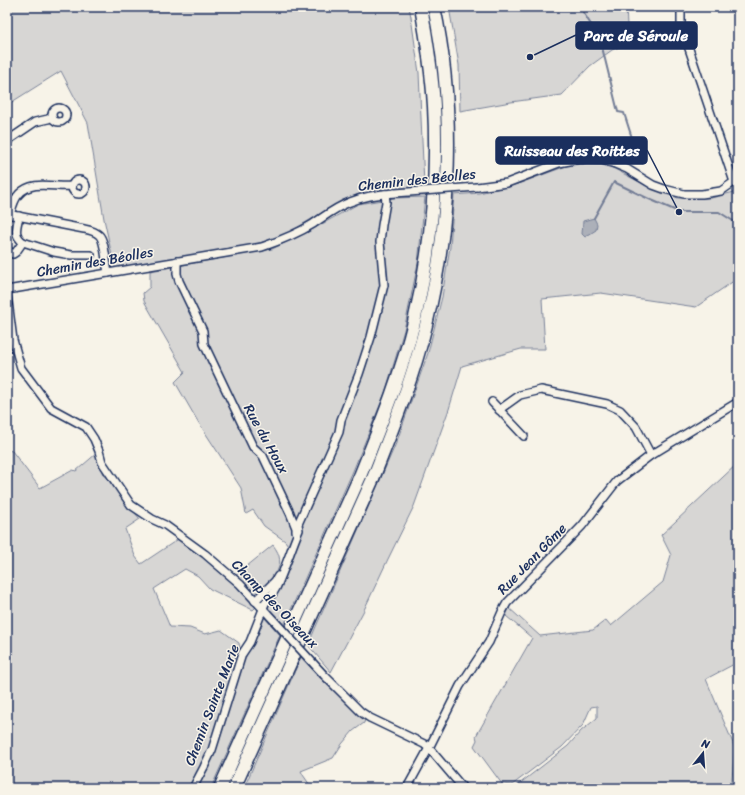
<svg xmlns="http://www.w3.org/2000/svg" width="745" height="795" font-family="Sriracha,sans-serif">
  <rect width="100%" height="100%" fill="#f7f3e8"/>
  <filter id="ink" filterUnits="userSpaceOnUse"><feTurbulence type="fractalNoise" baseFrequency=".025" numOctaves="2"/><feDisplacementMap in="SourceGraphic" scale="8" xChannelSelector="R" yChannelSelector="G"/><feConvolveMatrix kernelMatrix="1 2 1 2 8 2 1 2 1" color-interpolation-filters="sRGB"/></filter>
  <g filter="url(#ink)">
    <g fill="#d7d6d4" stroke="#798299">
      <path d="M7,7H409L411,17L419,73L424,185L359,194L333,206L285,235L253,245L115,269L104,219L88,123L61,71L7,105Z"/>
      <path d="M449,7H626L628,43L612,50L590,66L562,95L511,102L460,111L459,65Z"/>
      <path d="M577,162L607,165L647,186L678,198H711L738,191V278L696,307L601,293L542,299L545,349H521L462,366L449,409L414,506L388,559L363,612L331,672L308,645L397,441L428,353L442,297L450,247L454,195L479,193L518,184Z"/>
      <path d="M425,197L418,263L404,330L385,393L353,471L284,625L266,606L293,552L285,541L264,526L253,510L246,514L241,488L197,420L175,382L185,372L144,301L143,293L150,287V271L272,249L313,229L358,204L394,198Z"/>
      <path d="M7,450L12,451L40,488L73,470L76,471L97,453L104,475L140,519L125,529L135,556L141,564L180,538L231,580L257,606L253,610L210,589L198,576L185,569L154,589L170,627L190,628L205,634L221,630L239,643L241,658L213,741L190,788H7Z"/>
      <path d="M738,463V662L706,679L735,748L731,788H514L568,746L581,731L597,718V706L591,707L583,725L562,747L512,785L502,784L474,746L477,740L476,736L532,638L506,616L509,608L540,636L593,630L606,620L611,626L663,582L671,555L661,535Z"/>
      <path d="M273,545C281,555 282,564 275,575C274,577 272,581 270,583C266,586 263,585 261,591L258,593H254L236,575Z"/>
      <path d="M264,617L280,635L211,788H197L205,774L218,743L246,653L259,633Z"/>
      <path d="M301,657L325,683L362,717L365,719L364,723L353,731L342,744L333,758L301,771L303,775L312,788H244Z"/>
    </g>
    <path fill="#acb0b9" stroke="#727c95" d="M594,218L597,224L596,230L585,237L582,234L583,221Z"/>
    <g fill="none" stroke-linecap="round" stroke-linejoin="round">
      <g stroke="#727c95" stroke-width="2">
        <path d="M583,12L600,39L618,112L624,113L632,138"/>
        <path d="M594,218L614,182L649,199L679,212H719L738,224"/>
      </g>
      <g stroke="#1b2f5e" stroke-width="10">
        <g id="street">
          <path d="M681,7V25L734,182"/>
          <circle cx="59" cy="115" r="7"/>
          <path d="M7,141L35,122L48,119L52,117"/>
          <circle cx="79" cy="187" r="7"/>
          <path d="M477,187L507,183L559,163L580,159L602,160L615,164L627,169L653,185L664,189L684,194H702L721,191L734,182L738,181"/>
          <path d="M7,214L84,229C89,230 95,231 99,235C105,240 106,264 108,273"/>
          <path d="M10,215C12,208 14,199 19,194C33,179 54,188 72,186"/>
          <path d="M23,242L54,252L71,255H91"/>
          <path d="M7,250L13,254L16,252L23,242C13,235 17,227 19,216"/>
          <path d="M177,261V274L179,281L203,331L204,344L253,447L263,456L290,513L296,528V531"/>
          <path d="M7,290L262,247C279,241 297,234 313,224C325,216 336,207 350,202C364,196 380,194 395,193"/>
          <path d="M7,294L13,340L21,368L51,408L86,427L94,439L99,451L102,462L131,505L152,519L165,525L205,554L240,584L265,611"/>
          <path d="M492,402L524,436"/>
          <path d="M499,410L520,395L541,390L607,404L620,410L636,427L651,455"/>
          <path d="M255,601L275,581L278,576"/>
          <path d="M324,675L361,712L370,718L424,744L429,748L463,788"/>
          <path d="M193,788L204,767L212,750L242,654L250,642L263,609C265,599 272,597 276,588C285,569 291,549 299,530L298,524L339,432L341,420L359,374L371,337L384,285L380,242L382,225L386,202L385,194"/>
          <path d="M407,788L429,748L460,686L489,642L502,612L507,603L582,526L617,481L651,455L738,402"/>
        </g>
      </g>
      <g stroke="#1b2f5e" stroke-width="15">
        <g id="highway">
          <path d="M220,788L360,476C380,426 401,375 414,322C431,251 438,178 434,106C432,73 427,40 421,7"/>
          <path d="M234,788L372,481C392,430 413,378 426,325C451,222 456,110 434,7"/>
        </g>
      </g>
      <use href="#street" stroke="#f7f3e8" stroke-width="7"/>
      <use href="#highway" stroke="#f7f3e8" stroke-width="12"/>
      <g stroke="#1b2f5e" stroke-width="10" stroke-linecap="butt">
        <g id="street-bridge">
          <path d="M395,193L477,187"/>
          <path d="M267,613L324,675"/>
        </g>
      </g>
      <use href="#street-bridge" stroke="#f7f3e8" stroke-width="7"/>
    </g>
  </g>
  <g text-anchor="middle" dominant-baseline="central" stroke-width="3" stroke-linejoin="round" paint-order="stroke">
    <g font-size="14" fill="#1b2f5e" stroke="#f7f3e8">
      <text transform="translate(417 180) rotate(-6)">Chemin des Béolles</text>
      <text transform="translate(95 262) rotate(-10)">Chemin des Béolles</text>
      <text transform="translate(266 439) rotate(61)">Rue du Houx</text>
      <text transform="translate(532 559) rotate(-46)">Rue Jean Gôme</text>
      <text transform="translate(275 604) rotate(46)">Champ des Oiseaux</text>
      <text transform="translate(212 705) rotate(-69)">Chemin Sainte Marie</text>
    </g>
  </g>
  <path fill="none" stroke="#1b2f5e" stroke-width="1.5" d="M530 57L576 35M679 212L647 150"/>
  <g fill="#1b2f5e" stroke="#f7f3e8" stroke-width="1.5">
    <circle cx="530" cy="57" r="4"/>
    <circle cx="679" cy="212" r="4"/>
  </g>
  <g fill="#1b2f5e" stroke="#1b2f5e" stroke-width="1.5">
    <rect x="576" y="22" width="121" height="27" rx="4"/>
    <rect x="496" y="137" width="151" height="27" rx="4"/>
  </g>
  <g font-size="15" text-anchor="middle" font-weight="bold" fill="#fff">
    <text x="636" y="41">Parc de Séroule</text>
    <text x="572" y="156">Ruisseau des Roittes</text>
  </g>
  <rect width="745" height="795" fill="none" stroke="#f7f3e8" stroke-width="24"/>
  <rect x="12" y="12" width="721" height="771" fill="none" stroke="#1b2f5e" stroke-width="1.5" filter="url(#ink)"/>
  <g transform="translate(703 753) rotate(17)" stroke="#f7f3e8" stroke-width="3" paint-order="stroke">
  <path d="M0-3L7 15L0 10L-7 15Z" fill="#1b2f5e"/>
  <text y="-6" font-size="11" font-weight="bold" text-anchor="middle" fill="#1b2f5e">N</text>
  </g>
</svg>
